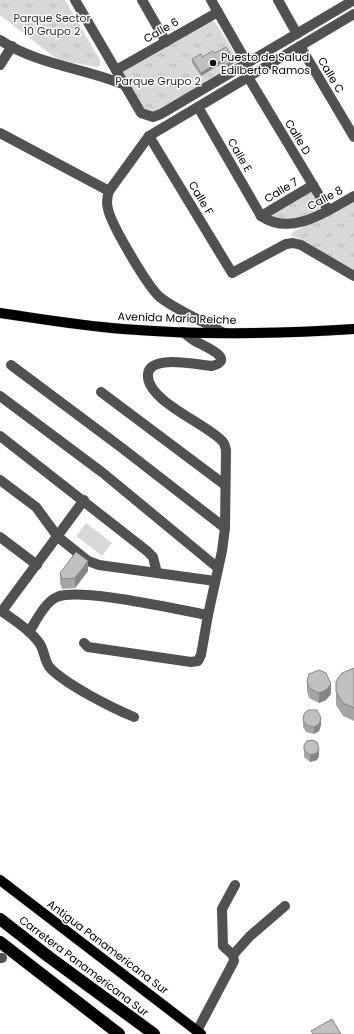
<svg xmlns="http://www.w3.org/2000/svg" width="354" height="1034" font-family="Poppins,sans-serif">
  <defs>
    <pattern id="park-tufts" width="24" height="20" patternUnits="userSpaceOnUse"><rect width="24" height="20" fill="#d8d8d8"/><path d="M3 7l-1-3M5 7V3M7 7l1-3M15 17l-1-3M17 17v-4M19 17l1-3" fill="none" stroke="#b8b8b8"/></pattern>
  </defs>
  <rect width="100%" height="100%" fill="#fff"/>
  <g fill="url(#park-tufts)">
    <path d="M0,0H65L100,60V65L96,67L58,60L0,15Z"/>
    <path d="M210,20L215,22L240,62L156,113L143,109L121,71Z"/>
    <path d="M311,191L320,210C305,219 287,221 271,216Z"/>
    <path d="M354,198V272L290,234Z"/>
  </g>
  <path fill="#d8d8d8" d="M86,523L112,543L102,556L76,536Z"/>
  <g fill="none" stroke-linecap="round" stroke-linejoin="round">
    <g stroke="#dbdbdb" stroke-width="11">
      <g id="major">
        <path d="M0,313C41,319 82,326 123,329C198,335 280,334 354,329"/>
        <path d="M0,880L201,1034"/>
      </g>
    </g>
    <g stroke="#dbdbdb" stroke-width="13">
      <g id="highway">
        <path d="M0,919L49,957L154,1034"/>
        <path d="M0,942L119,1034"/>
      </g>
    </g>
    <g stroke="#515151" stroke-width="10">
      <path d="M75,0L141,113L153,117L161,114L354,0"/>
      <path d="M142,0L166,42"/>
      <path d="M211,0L247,63"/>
      <path d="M278,0L297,34"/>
      <path d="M0,40C38,65 84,68 125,85"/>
      <path d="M300,46L354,137"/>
      <path d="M0,65L12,46"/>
      <path d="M116,70L218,12"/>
      <path d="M248,77L328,210"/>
      <path d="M198,107L261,216C292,237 327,211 354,196"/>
      <path d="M0,133L109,191"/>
      <path d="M149,136L232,273L286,244L293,243L301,245L354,276"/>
      <path d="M261,216L313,185"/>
      <path d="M222,332C203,321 178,311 161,298C148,288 111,224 108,209C106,202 107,197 109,191L149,136L354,14"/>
      <path d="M11,365L122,448L225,528"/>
      <path d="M101,392L225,485"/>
      <path d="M0,396L103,473L218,568"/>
      <path d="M0,436L147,551L153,557L157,573"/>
      <path d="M0,480L36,507L58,537L88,561L99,565L215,581"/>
      <path d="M0,537L37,565"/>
      <path d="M0,610C14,620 30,630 40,644C45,652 44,662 51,669C69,686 110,707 134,717"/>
      <path d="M2,611L84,500"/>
      <path d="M29,632C36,621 45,602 57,597C79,587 179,610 208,615"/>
      <path d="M84,643L88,647L191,662L198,661L201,655L208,615L222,551L225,528L226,450C225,447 225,444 223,442C210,425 145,401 148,374C150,354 198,365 212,366C238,359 201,345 195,341C191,339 187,335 183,332"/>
      <path d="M233,955L250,936L285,906"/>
      <path d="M0,958H2"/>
      <path d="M197,1031L234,961L233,955L223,946L222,909L235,885"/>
    </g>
    <use href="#major" stroke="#000" stroke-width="10"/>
    <use href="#highway" stroke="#000" stroke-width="12"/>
  </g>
  <g fill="#a5a5a5">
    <path d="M215,53L234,63L225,69L222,63L201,76L192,63V59L202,57Z"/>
    <path d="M88,571L75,588L62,589L60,583V573Z"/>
    <path d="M354,668V721L343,716L336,705V681Z"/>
    <path d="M307,681L331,694L326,700L319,703L309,698L307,691Z"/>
    <path d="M303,720L321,725L319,731L314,734L306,732L303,727Z"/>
    <path d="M304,745L319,756L317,760L310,762L304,757Z"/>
  </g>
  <g fill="#868686">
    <path d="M222,60V63L201,76V73Z"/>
    <path d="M234,60V63L225,69V65Z"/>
    <path d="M88,561V571L75,588V578Z"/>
    <path d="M331,684V694L326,700L319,703V693Z"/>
    <path d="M321,718V725L319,731L314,734V727Z"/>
    <path d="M319,749V756L317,760L310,762V755Z"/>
  </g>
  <g fill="#c0c0c0" stroke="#868686">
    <path d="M226,47L234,60L225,65L222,60L201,73L192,59L201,54L202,57L213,51L215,53Z"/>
    <path d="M76,552L88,561L75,578L62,579L60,573Z"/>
    <path d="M354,668V708L343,703L336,692V681L342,673Z"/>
    <path d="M319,670L326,673L331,684L326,690L319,693L309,688L307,681L309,674Z"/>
    <path d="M308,710H317L321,718L319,724L314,727L306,725L303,720L304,714Z"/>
    <path d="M312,740L317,742L319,749L317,753L310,755L304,750V745L307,741Z"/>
    <path d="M332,1019L341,1034H313L311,1031Z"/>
  </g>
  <circle fill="#000" stroke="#fff" stroke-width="1.5" cx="213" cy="63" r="4"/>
  <g text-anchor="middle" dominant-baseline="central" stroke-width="3" stroke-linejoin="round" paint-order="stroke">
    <g font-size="11" fill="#2f2f2f" stroke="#fff">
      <text x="52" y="18">Parque Sector<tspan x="52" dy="13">10 Grupo 2</tspan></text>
      <text x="158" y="81">Parque Grupo 2</text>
    </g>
    <g font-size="11" fill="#000" stroke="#fff">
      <text transform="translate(161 30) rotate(-30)">Calle 6</text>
      <text transform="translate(331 75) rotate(59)">Calle C</text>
      <text transform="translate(298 137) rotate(59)">Calle D</text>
      <text transform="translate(240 155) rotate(60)">Calle E</text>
      <text transform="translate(281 190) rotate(-31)">Calle 7</text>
      <text transform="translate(201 198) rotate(59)">Calle F</text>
      <text transform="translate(325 198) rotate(-28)">Calle 8</text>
      <text transform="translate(177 318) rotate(2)">Avenida María Reiche</text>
      <text transform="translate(108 947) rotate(37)">Antigua Panamericana Sur</text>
      <text transform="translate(84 966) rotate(37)">Carretera Panamericana Sur</text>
    </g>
    <g font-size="11" fill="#000" stroke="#fff" text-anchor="start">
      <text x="221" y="57">Puesto de Salud<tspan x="221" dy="13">Edilberto Ramos</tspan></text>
    </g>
  </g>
</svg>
